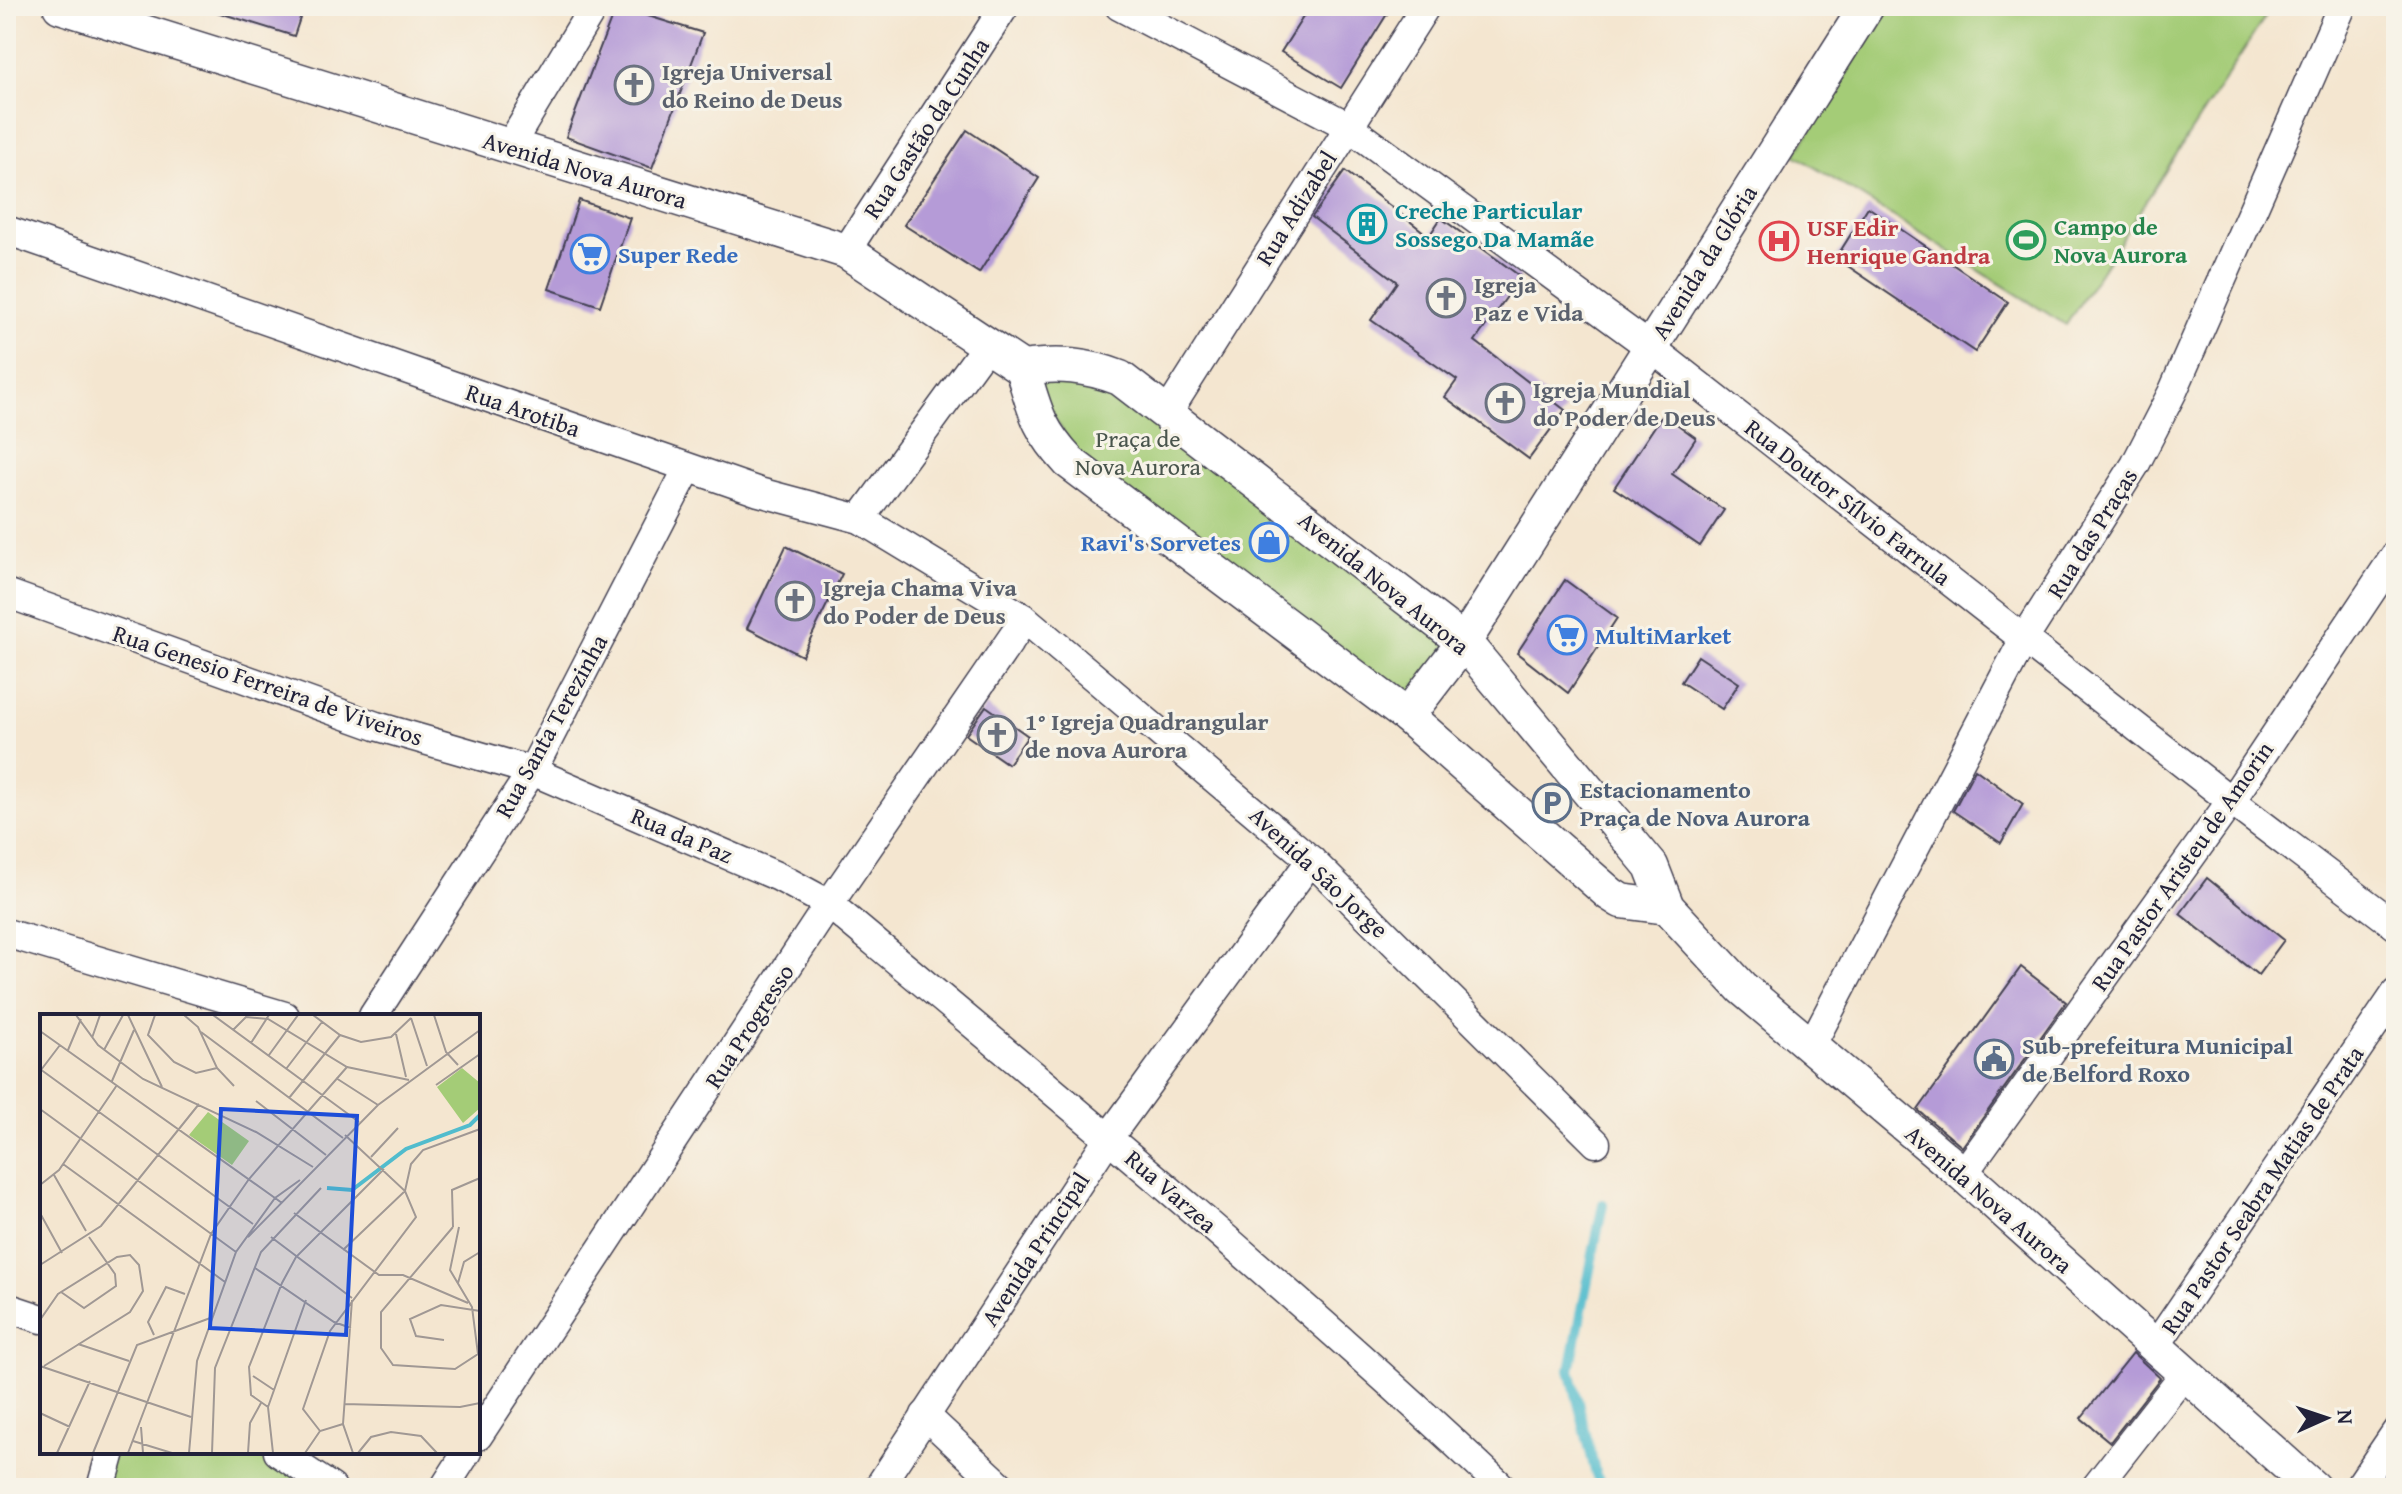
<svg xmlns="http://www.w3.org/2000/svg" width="2402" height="1494" font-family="'Gentium Book Plus',serif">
  <rect width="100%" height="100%" fill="#f7f3e8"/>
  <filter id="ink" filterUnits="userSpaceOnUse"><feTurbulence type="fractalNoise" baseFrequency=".0125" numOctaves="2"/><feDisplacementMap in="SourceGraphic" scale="16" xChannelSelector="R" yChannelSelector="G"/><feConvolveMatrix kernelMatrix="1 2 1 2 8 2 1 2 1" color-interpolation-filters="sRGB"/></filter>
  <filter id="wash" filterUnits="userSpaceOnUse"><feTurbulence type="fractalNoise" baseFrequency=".006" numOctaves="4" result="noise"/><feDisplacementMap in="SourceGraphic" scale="32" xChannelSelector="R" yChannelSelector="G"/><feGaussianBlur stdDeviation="1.8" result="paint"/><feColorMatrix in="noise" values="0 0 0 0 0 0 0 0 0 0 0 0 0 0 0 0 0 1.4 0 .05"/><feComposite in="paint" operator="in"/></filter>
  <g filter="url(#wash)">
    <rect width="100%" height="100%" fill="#f4e6d0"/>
    <g fill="#a4cc77" stroke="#637759" stroke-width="2">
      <path d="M1889,6H2272L2066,325L1795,155Z"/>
      <path d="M1092,367L1464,642L1407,716L1095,481L1022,368Z"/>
      <path d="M111,1452H278L332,1488H101Z"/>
    </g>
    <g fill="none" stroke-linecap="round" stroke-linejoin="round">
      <path stroke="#51bccd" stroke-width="10" d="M1603,1204L1570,1370L1596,1475L1604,1488"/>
    </g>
    <g id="blocks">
      <g fill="#b59bd7">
        <path d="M218,6H304L294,36L217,12Z"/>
        <path d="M616,6L703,33L652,168L566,137Z"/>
        <path d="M1310,6H1392L1341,88L1281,52Z"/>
        <path d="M967,130L1039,178L979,273L904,225Z"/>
        <path d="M1345,171L1429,236L1441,218L1521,277L1475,341L1565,410L1529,459L1445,397L1457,380L1371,320L1397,282L1312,217Z"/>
        <path d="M579,200L630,218L600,306L549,289Z"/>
        <path d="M1868,207L2008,302L1975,352L1836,258Z"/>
        <path d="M1663,414L1696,438L1672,474L1724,510L1700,546L1614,488Z"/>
        <path d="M786,546L842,574L802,656L747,628Z"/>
        <path d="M1565,580L1617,618L1568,693L1517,653Z"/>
        <path d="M1698,656L1739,683L1722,709L1681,682Z"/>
        <path d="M986,706L1028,736L1008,764L966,735Z"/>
        <path d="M1975,769L2023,804L2001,843L1953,811Z"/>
        <path d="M2207,878L2284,940L2258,975L2180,914Z"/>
        <path d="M2021,967L2066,1002L1962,1147L1918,1110Z"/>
        <path d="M2133,1353L2160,1378L2110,1442L2081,1418Z"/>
      </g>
    </g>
  </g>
  <g filter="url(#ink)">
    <use href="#blocks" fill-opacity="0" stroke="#423f51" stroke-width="2"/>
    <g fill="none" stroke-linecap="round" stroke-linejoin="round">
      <g stroke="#423f51" stroke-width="31">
        <g id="minor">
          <path d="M1119,6L1348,126L1650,347L2231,801L2396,926"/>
          <path d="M509,147L594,6"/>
          <path d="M6,230L759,492L860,519L1025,619L1311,860L1596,1143"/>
          <path d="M846,251L1005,6"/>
          <path d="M1168,412L1426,6"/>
          <path d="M860,519L987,345"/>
          <path d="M6,593L376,726L532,771L779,877L829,904C1058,1095 1287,1284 1503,1488"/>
          <path d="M6,933L285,1016"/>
          <path d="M373,1016L532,771L688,468"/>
          <path d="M1811,1046L2024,639L2135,465L2173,391L2342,6"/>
          <path d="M1963,1174L2231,801L2396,554"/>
          <path d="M6,1307L42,1319"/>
          <path d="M2155,1347L2396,993"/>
          <path d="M925,1415L1003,1488"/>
          <path d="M478,1436L829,904L1025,619"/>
          <path d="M278,1452L332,1488"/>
          <path d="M101,1488L111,1452"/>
          <path d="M444,1488L467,1452"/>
          <path d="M878,1488L1109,1137L1311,860"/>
          <path d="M2095,1488L2185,1373"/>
          <path d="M2358,1488L2396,1432"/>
        </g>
      </g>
      <g stroke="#423f51" stroke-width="37">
        <g id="tertiary">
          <path d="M60,6L846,251L1022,368C1059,363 1086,365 1120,378L1464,642L1651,866L1667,907L1742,988L1963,1174L2313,1488"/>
          <path d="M1022,368C1035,411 1038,429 1069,462L1407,716L1610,894L1621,901L1667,907"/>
          <path d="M1407,716L1464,642L1867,6"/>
        </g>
      </g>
      <use href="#minor" stroke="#fff" stroke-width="28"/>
      <use href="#tertiary" stroke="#fff" stroke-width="34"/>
    </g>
  </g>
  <defs>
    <g id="church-ring" transform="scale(2)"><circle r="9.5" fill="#f7f3e8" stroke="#6b7280" stroke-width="1.5"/><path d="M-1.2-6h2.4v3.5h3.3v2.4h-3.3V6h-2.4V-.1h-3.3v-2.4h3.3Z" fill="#6b7280"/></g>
    <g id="building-ring" transform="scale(2)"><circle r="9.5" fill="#f7f3e8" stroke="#0f9aa8" stroke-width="1.5"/><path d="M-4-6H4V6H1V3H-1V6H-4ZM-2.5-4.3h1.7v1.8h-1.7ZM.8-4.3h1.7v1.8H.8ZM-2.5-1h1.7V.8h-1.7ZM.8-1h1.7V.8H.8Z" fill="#0f9aa8"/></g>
    <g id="stadium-ring" transform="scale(2)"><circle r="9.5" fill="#f7f3e8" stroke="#2e9e5b" stroke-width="1.5"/><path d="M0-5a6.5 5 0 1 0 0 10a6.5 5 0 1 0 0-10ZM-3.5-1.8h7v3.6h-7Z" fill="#2e9e5b"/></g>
    <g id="hospital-ring" transform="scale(2)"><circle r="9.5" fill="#f7f3e8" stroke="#e0444e" stroke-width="1.5"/><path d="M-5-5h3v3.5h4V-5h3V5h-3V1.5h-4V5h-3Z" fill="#e0444e"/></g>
    <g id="supermarket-ring" transform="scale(2)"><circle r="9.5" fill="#f7f3e8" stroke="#3f7fe0" stroke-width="1.5"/><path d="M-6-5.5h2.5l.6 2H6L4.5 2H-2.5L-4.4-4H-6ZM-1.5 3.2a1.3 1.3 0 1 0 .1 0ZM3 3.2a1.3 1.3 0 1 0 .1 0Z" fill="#3f7fe0"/></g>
    <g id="shop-ring" transform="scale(2)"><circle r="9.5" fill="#f7f3e8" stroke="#3f7fe0" stroke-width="1.5"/><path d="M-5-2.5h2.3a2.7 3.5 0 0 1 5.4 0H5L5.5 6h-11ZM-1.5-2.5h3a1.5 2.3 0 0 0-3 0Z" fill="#3f7fe0"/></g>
    <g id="parking-ring" transform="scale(2)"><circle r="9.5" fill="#f7f3e8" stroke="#5c6f8a" stroke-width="1.5"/><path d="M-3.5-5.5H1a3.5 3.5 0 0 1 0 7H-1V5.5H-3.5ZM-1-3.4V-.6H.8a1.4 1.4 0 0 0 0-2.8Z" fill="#5c6f8a"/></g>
    <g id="civic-ring" transform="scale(2)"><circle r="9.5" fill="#f7f3e8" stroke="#5c6f8a" stroke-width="1.5"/><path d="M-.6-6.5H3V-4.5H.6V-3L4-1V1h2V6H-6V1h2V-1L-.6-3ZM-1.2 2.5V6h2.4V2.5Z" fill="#5c6f8a"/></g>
  </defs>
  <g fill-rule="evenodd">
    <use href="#church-ring" x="634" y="85"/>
    <use href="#building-ring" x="1367" y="224"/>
    <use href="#stadium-ring" x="2026" y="240"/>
    <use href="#hospital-ring" x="1779" y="241"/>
    <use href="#supermarket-ring" x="590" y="254"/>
    <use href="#church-ring" x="1446" y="298"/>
    <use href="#church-ring" x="1505" y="403"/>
    <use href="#shop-ring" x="1269" y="542"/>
    <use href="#church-ring" x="795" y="601"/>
    <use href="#supermarket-ring" x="1567" y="635"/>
    <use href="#church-ring" x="997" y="735"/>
    <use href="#parking-ring" x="1552" y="803"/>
    <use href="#civic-ring" x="1994" y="1059"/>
  </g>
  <g text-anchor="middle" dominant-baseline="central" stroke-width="6" stroke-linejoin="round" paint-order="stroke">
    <g font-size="24" font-weight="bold" fill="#5b616d" stroke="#f7f3e8" text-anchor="start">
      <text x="662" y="71">Igreja Universal<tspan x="662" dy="28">do Reino de Deus</tspan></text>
      <text x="1474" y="284">Igreja<tspan x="1474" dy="28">Paz e Vida</tspan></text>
      <text x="1533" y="389">Igreja Mundial<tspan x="1533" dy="28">do Poder de Deus</tspan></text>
      <text x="823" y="587">Igreja Chama Viva<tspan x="823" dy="28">do Poder de Deus</tspan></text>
      <text x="1025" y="721">1° Igreja Quadrangular<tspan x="1025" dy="28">de nova Aurora</tspan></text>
    </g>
    <g font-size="24" fill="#22223b" stroke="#f7f3e8">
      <text transform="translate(926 128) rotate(-57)">Rua Gastão da Cunha</text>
      <text transform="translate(585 170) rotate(17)">Avenida Nova Aurora</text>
      <text transform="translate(1296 208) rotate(-58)">Rua Adizabel</text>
      <text transform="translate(1704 262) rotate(-58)">Avenida da Glória</text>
      <text transform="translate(523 410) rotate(19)">Rua Arotiba</text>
      <text transform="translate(1848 502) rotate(38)">Rua Doutor Sílvio Farrula</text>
      <text transform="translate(2092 533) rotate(-58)">Rua das Praças</text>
      <text transform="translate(1384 583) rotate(39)">Avenida Nova Aurora</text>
      <text transform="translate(268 685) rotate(19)">Rua Genesio Ferreira de Viveiros</text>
      <text transform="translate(551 726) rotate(-61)">Rua Santa Terezinha</text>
      <text transform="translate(682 835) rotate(23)">Rua da Paz</text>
      <text transform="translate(2182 866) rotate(-55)">Rua Pastor Aristeu de Amorin</text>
      <text transform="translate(1319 872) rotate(43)">Avenida São Jorge</text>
      <text transform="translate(749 1026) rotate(-57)">Rua Progresso</text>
      <text transform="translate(2262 1190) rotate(-56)">Rua Pastor Seabra Matias de Prata</text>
      <text transform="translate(1171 1191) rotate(41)">Rua Varzea</text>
      <text transform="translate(1989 1199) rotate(41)">Avenida Nova Aurora</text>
      <text transform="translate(1035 1249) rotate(-57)">Avenida Principal</text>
    </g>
    <g font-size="24" font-weight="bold" fill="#0d838f" stroke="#f7f3e8" text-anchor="start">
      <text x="1395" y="210">Creche Particular<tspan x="1395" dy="28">Sossego Da Mamãe</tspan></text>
    </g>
    <g font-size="24" font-weight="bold" fill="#27864d" stroke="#f7f3e8" text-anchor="start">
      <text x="2054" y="226">Campo de<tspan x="2054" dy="28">Nova Aurora</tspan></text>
    </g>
    <g font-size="24" font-weight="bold" fill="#be3a42" stroke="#f7f3e8" text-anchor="start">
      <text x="1807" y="227">USF Edir<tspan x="1807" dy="28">Henrique Gandra</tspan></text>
    </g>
    <g font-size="24" font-weight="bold" fill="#366cbe" stroke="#f7f3e8" text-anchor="start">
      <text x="618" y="254">Super Rede</text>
      <text x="1241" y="542" text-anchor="end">Ravi's Sorvetes</text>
      <text x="1595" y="635">MultiMarket</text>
    </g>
    <g font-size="24" fill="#49554d" stroke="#f7f3e8">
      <text x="1138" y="438">Praça de<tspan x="1138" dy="28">Nova Aurora</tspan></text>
    </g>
    <g font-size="24" font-weight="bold" fill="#4e5e75" stroke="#f7f3e8" text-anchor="start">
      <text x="1580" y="789">Estacionamento<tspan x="1580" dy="28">Praça de Nova Aurora</tspan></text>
      <text x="2022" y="1045">Sub-prefeitura Municipal<tspan x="2022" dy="28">de Belford Roxo</tspan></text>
    </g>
  </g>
  <g transform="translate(40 1014)">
    <rect width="440" height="440" fill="#f4e6d0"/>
    <path d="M422,54L440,69V94L423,109L397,73ZM168,98L209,127L192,151L149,121Z" fill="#a4cc77"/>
    <path fill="none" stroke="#51bccd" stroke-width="4" d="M287,174L312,176L366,135L430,111L440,101"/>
    <path fill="none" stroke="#a09894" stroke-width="2" d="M36,1L58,31L103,65L216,118L273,153M88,1L122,73M115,1L108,21L134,48L156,59L177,54M144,1L158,13L177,54L194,72M173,1L319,108M273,1L300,21L321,28L351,23L371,4M394,1L406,38L418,51M371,4L387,52M193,16L206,3L228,5L307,53L369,66M0,17L242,189M161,18L303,124M356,20L366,63M52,24L60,1M211,29L229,1M28,36L41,5M64,36L83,1M229,41L258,1M0,55L213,210M246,55L282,8M1,56L20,31M296,64L338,91M72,67L94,16M396,71L440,40M249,84L300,21M216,87L286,141M0,95L196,238M331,143L358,114M23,150L185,268M14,161L46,217M0,171L19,156L77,71M0,199L22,239M254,199L339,261H363L428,289M413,213L341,298V334L353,351L415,355L438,340L432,293L410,256L419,213M413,213L412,176L440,164M208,223L338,91L440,16M231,223L312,284M303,236L365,177L371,150L383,136L440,115M0,251L61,212L159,90M215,254L294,308L311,314M418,269L424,248L440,238M21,278L44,294L76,272L75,260L49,223M312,286L303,410L313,439M0,306L18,280L77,243L90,241L99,251L103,277L90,298L4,352M114,321L108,308L126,273L145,280M404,326L376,322L370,305L401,291L440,297M38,330L89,347M0,352L151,403M213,362L234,376M304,390L420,393L440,389M228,393L211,381L209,353L242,269L256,243L344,155M0,399L30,413M101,413L103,439M280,417L263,395L290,317L376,203L365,177L305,121M93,427L132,439M17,439L50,367M53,439L97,331L173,303M88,439L171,220L209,165L307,53M149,439L157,347L196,238L235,184L260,166M172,439L175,354L221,238L281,174M208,439L210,409L221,389M233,439L228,393L266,286M265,439L280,417L303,410M318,439L331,423L351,418L381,422L397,439"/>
    <path fill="#1d4ed8" fill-opacity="0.15" stroke="#1d4ed8" stroke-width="4" d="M181,95L317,102L306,321L170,314Z"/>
    <rect width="440" height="440" fill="none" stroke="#22223b" stroke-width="4"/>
  </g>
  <rect width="2402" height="1494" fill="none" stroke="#f7f3e8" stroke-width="32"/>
  <g transform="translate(2326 1418) rotate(87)" stroke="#f7f3e8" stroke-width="6" paint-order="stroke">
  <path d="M0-6L14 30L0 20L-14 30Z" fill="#22223b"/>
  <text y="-12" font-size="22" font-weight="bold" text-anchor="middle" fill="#22223b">N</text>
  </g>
</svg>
